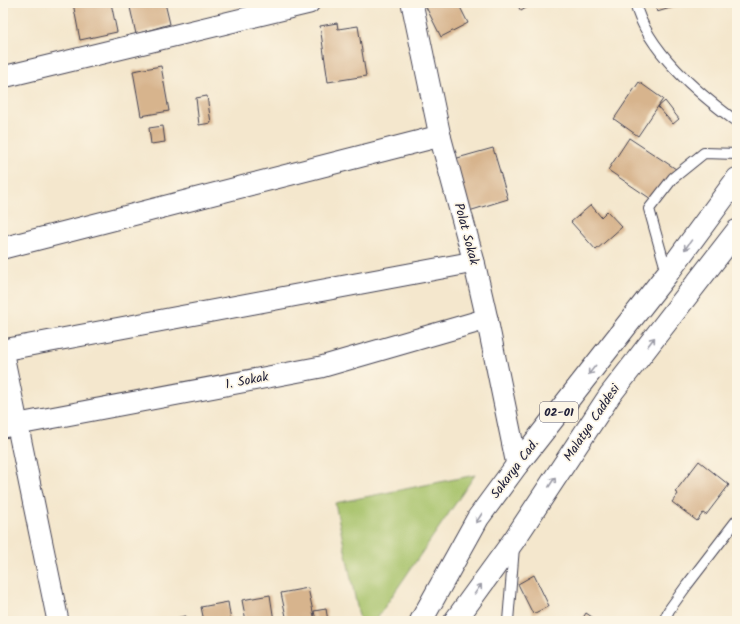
<svg xmlns="http://www.w3.org/2000/svg" width="740" height="624" font-family="Kalam,sans-serif">
  <rect width="100%" height="100%" fill="#fcf5e5"/>
  <filter id="ink" filterUnits="userSpaceOnUse"><feTurbulence type="fractalNoise" baseFrequency=".025" numOctaves="2"/><feDisplacementMap in="SourceGraphic" scale="8" xChannelSelector="R" yChannelSelector="G"/><feConvolveMatrix kernelMatrix="1 2 1 2 8 2 1 2 1" color-interpolation-filters="sRGB"/></filter>
  <filter id="wash" filterUnits="userSpaceOnUse"><feTurbulence type="fractalNoise" baseFrequency=".012" numOctaves="4" result="noise"/><feDisplacementMap in="SourceGraphic" scale="16" xChannelSelector="R" yChannelSelector="G"/><feGaussianBlur stdDeviation="0.9" result="paint"/><feColorMatrix in="noise" values="0 0 0 0 0 0 0 0 0 0 0 0 0 0 0 0 0 1.4 0 .05"/><feComposite in="paint" operator="in"/></filter>
  <g filter="url(#wash)">
    <rect width="100%" height="100%" fill="#f4e7cd"/>
    <path fill="#a5c168" stroke="#647252" d="M475,475L375,621H360L335,503Z"/>
    <g id="blocks">
      <g fill="#d7b48d">
        <path d="M73,3H111L117,32L80,40Z"/>
        <path d="M129,3H165L170,24L136,34Z"/>
        <path d="M429,3H458L468,23L441,37L425,5Z"/>
        <path d="M516,3H530L531,5L521,11Z"/>
        <path d="M654,3H687L657,12Z"/>
        <path d="M337,23L338,29L358,26L366,76L328,82L320,26Z"/>
        <path d="M161,66L169,111L141,116L133,71Z"/>
        <path d="M639,82L663,99L638,136L614,119Z"/>
        <path d="M207,96L211,123L199,125L196,98Z"/>
        <path d="M665,101L679,119L673,124L658,107Z"/>
        <path d="M163,126L165,142L151,144L149,128Z"/>
        <path d="M629,138L676,169L654,201L608,170Z"/>
        <path d="M493,148L508,199L469,211L454,159Z"/>
        <path d="M591,205L601,217L607,211L622,227L596,250L571,222Z"/>
        <path d="M699,461L729,485L706,515L703,513L697,521L672,502L678,494L675,492Z"/>
        <path d="M534,575L549,606L533,614L518,584Z"/>
        <path d="M308,588L315,621H287L281,593Z"/>
        <path d="M270,595L274,621H246L242,600Z"/>
        <path d="M228,602L231,621H204L201,607Z"/>
        <path d="M326,609L328,621H316L314,611Z"/>
        <path d="M586,613L598,621H581Z"/>
        <path d="M186,616L187,621H164V620Z"/>
      </g>
    </g>
  </g>
  <g filter="url(#ink)">
    <use href="#blocks" fill-opacity="0" stroke="#424051" stroke-width="1"/>
    <g fill="none" stroke-linecap="round" stroke-linejoin="round">
      <g stroke="#424051" stroke-width="12">
        <g id="lane">
          <path d="M635,3C647,51 699,94 737,122"/>
          <path d="M667,273L649,209L673,178L704,153L737,154"/>
          <path d="M508,621L514,547"/>
          <path d="M664,621L669,610L687,585L737,520"/>
        </g>
      </g>
      <g stroke="#424051" stroke-width="23">
        <g id="street">
          <path d="M412,3L440,136L474,262L487,319L517,465"/>
          <path d="M3,77L309,3"/>
          <path d="M3,248L440,136"/>
          <path d="M3,350L474,262"/>
          <path d="M3,355L58,621"/>
          <path d="M3,427L321,367L487,319"/>
        </g>
      </g>
      <g stroke="#424051" stroke-width="24">
        <g id="primary">
          <path d="M421,621L478,518L517,465L667,274L737,179"/>
          <path d="M455,621L514,540L610,395L737,231"/>
        </g>
      </g>
      <use href="#lane" stroke="#fff" stroke-width="10"/>
      <use href="#street" stroke="#fff" stroke-width="21"/>
      <use href="#primary" stroke="#fff" stroke-width="22"/>
    </g>
    <defs><path id="oneway-shaft" d="M-6 0H5M1.5-3L5.5 0L1.5 3" fill="none" stroke-width="1.6" stroke-linecap="round" stroke-linejoin="round"/></defs>
    <g stroke="#9c9ca7">
      <use href="#oneway-shaft" transform="translate(688 245) rotate(126)"/>
      <use href="#oneway-shaft" transform="translate(651 342) rotate(-52)"/>
      <use href="#oneway-shaft" transform="translate(592 370) rotate(128)"/>
      <use href="#oneway-shaft" transform="translate(552 482) rotate(-57)"/>
      <use href="#oneway-shaft" transform="translate(479 518) rotate(123)"/>
      <use href="#oneway-shaft" transform="translate(478 589) rotate(-54)"/>
    </g>
  </g>
  <g text-anchor="middle" dominant-baseline="central" stroke-width="3.5" stroke-linejoin="round" paint-order="stroke">
    <rect fill="#fcf5e5" stroke="#63616e" stroke-width="1" x="540" y="402" width="38" height="20" rx="3"/>
    <g font-size="12" font-weight="bold" fill="#22223b">
      <text x="559" y="412">02-01</text>
    </g>
    <g font-size="13" fill="#22223b" stroke="#fcf5e5">
      <text transform="translate(466 234) rotate(75)">Polat Sokak</text>
      <text transform="translate(247 381) rotate(-11)">1. Sokak</text>
      <text transform="translate(592 423) rotate(-56)">Malatya Caddesi</text>
      <text transform="translate(515 469) rotate(-53)">Sakarya Cad.</text>
    </g>
  </g>
  <rect width="740" height="624" fill="none" stroke="#fcf5e5" stroke-width="16"/>
</svg>
